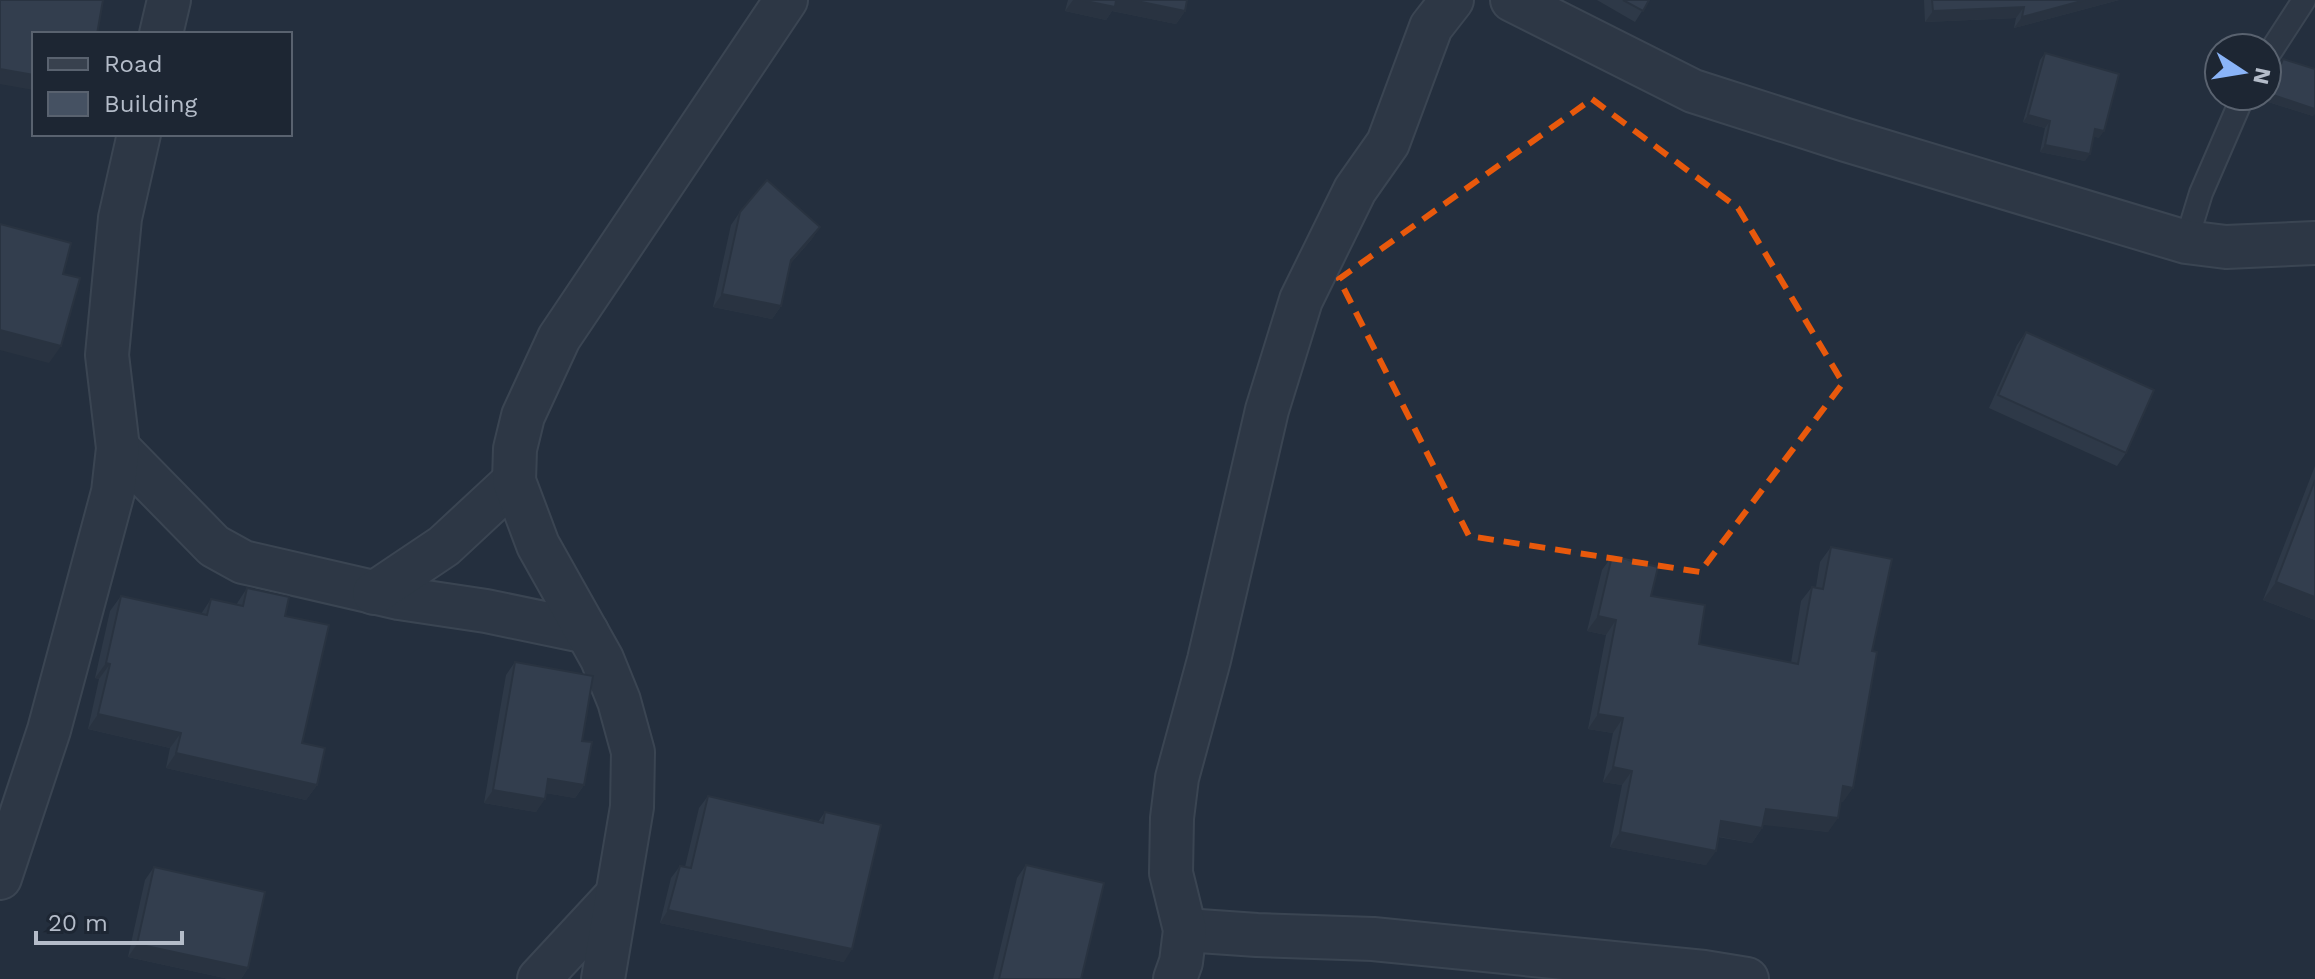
<svg xmlns="http://www.w3.org/2000/svg" width="2315" height="979" font-family="'Work Sans',sans-serif">
  <rect width="100%" height="100%" fill="#242f3e"/>
  <g fill="none" stroke-linecap="round" stroke-linejoin="round">
    <g stroke="#565f6c" stroke-width="26">
      <g id="service">
        <path d="M2267,57L2304,0"/>
        <path d="M2186,242L2201,193L2243,96"/>
      </g>
    </g>
    <g stroke="#565f6c" stroke-width="46">
      <g id="minor">
        <path d="M1512,0L1693,91L1846,140L2186,242L2226,247L2315,243"/>
        <path d="M161,34L169,0"/>
        <path d="M118,448L214,546L243,562L399,598L486,611L587,632"/>
        <path d="M374,593L444,546L514,481"/>
        <path d="M0,878L49,730L113,492L118,448L107,355L120,218L139,134"/>
        <path d="M1185,930L1257,935L1373,939L1704,972L1747,979"/>
        <path d="M539,979L616,896"/>
        <path d="M603,979L632,807L633,752L619,701L602,659L538,545L514,481L515,449L523,416L559,338L786,0"/>
        <path d="M1175,979L1181,962L1185,930L1171,873L1172,818L1177,778L1209,660L1267,410L1301,300L1355,190L1388,143L1431,27L1452,0"/>
      </g>
    </g>
    <use href="#service" stroke="#38414e" stroke-width="22"/>
    <use href="#minor" stroke="#38414e" stroke-width="42"/>
  </g>
  <g fill="#3b4654">
    <path d="M1068,0H1187L1185,11L1176,24L1112,11L1106,20L1065,11Z"/>
    <path d="M1597,0H1649L1635,22Z"/>
    <path d="M1924,0H2119L2014,28L2016,18L1925,22Z"/>
    <path d="M2045,53L2099,138L2094,136L2085,161L2040,152L2045,128L2023,122L2040,60Z"/>
    <path d="M2283,59L2313,116L2265,101L2278,66Z"/>
    <path d="M740,212L820,227L811,240L790,264L781,306L772,319L713,307L731,225Z"/>
    <path d="M2026,332L2126,453L2117,466L1989,408L2017,345Z"/>
    <path d="M2315,466V620L2263,600Z"/>
    <path d="M1831,547L1872,651L1843,802H1841L1828,832L1763,824L1762,828L1752,843L1718,837L1706,865L1610,847L1622,785L1603,782L1613,733L1588,729L1606,635L1587,631L1602,570L1612,556L1699,644L1791,663L1801,601L1812,587H1816L1820,562Z"/>
    <path d="M247,588L285,616L302,743L317,785L306,800L166,768L170,748L88,729L99,679L95,678L110,611L121,596L201,614L211,599L236,605Z"/>
    <path d="M515,662L582,741L584,785L575,798L546,793L536,812L484,803L506,675Z"/>
    <path d="M708,796L818,822L825,812L844,962L660,923L671,878L680,866L685,867L699,808Z"/>
    <path d="M1026,865L1081,979H993L1017,878Z"/>
    <path d="M154,867L248,968L241,979H229L128,957L145,880Z"/>
  </g>
  <g fill="#303945">
    <path d="M1073,0H1132L1185,11L1176,24L1112,11L1106,20L1065,11Z"/>
    <path d="M2085,0H2119L2014,28L2022,17Z"/>
    <path d="M2024,7L2016,18L1925,22L1933,11Z"/>
    <path d="M0,69L34,75V90L0,84Z"/>
    <path d="M2270,94L2315,109V114L2313,116L2265,101Z"/>
    <path d="M2028,115L2050,121L2045,128L2023,122Z"/>
    <path d="M2095,129L2104,131L2099,138L2091,136Z"/>
    <path d="M2045,145L2090,154L2085,161L2040,152Z"/>
    <path d="M820,227L811,240L782,273L791,260Z"/>
    <path d="M722,294L781,306L772,319L713,307Z"/>
    <path d="M0,330L61,346L49,363L0,350Z"/>
    <path d="M2276,582L2315,597V620L2263,600Z"/>
    <path d="M1598,616L1616,620L1606,635L1587,631Z"/>
    <path d="M106,663L110,664L99,679L95,678Z"/>
    <path d="M98,714L181,733L170,748L88,729Z"/>
    <path d="M1598,714L1623,718L1613,733L1588,729Z"/>
    <path d="M176,753L317,785L306,800L166,768Z"/>
    <path d="M1613,767L1632,771L1622,785L1603,782Z"/>
    <path d="M548,779L584,785L575,798L539,792Z"/>
    <path d="M1843,786L1853,788L1843,802L1833,801Z"/>
    <path d="M493,790L545,799L536,812L484,803Z"/>
    <path d="M1766,809L1838,818L1828,832L1755,824Z"/>
    <path d="M1721,821L1762,828L1752,843L1711,835Z"/>
    <path d="M1620,832L1716,851L1706,865L1610,847Z"/>
    <path d="M668,910L852,949L844,962L660,923Z"/>
    <path d="M137,944L248,968L241,979H229L128,957Z"/>
  </g>
  <g fill="#455162" stroke="#303945" stroke-width="2">
    <path d="M0,0H103L97,34H34V75L0,69Z"/>
    <path d="M1081,0H1116L1115,7Z"/>
    <path d="M1132,0H1187L1185,11Z"/>
    <path d="M1623,0H1649L1643,11Z"/>
    <path d="M1932,0H2085L2022,17L2024,7L1933,11Z"/>
    <path d="M2045,53L2119,74L2104,131L2095,129L2090,154L2045,145L2050,121L2028,115Z"/>
    <path d="M2283,59L2315,69V109L2270,94Z"/>
    <path d="M767,180L820,227L791,260L781,306L722,294L740,212Z"/>
    <path d="M0,224L71,243L63,274L80,278L61,346L0,330Z"/>
    <path d="M2026,332L2154,390L2126,453L1998,395Z"/>
    <path d="M2315,480V597L2276,582Z"/>
    <path d="M1831,547L1892,559L1872,651L1877,652L1853,788L1843,786L1838,818L1766,809L1762,828L1721,821L1716,851L1620,832L1632,771L1613,767L1623,718L1598,714L1616,620L1598,616L1612,556L1658,567L1651,596L1705,605L1699,644L1798,664L1812,587L1823,589Z"/>
    <path d="M247,588L289,597L285,616L329,625L302,743L325,748L317,785L176,753L181,733L98,714L110,664L106,663L121,596L207,615L211,599L243,606Z"/>
    <path d="M515,662L593,676L582,741L592,742L584,785L548,779L545,799L493,790Z"/>
    <path d="M708,796L823,823L825,812L881,825L852,949L668,910L680,866L691,868Z"/>
    <path d="M1026,865L1104,883L1081,979H999Z"/>
    <path d="M154,867L265,892L248,968L137,944Z"/>
  </g>
  <path d="M0 0H2315V979H0ZM1592,99L1738,208L1843,383L1700,572L1469,536L1339,279Z" fill="#242f3e" fill-opacity=".55" fill-rule="evenodd"/>
  <path fill="none" stroke="#e8590c" stroke-width="6" stroke-dasharray="16 10" stroke-linejoin="round" d="M1592,99L1738,208L1843,383L1700,572L1469,536L1339,279Z"/>
  <rect x="32" y="32" width="260" height="104" fill="#1d2633" stroke="#59626f" stroke-width="2"/>
  <rect x="48" y="58" width="40" height="12" fill="#38414e" stroke="#59626f" stroke-width="2"/>
  <text x="104" y="72" font-size="24" fill="#b4bcc9">Road</text>
  <rect x="48" y="92" width="40" height="24" fill="#455162" stroke="#59626f" stroke-width="2"/>
  <text x="104" y="112" font-size="24" fill="#b4bcc9">Building</text>
  <g transform="translate(2243 72) rotate(102)"><circle r="38" fill="#1d2633" stroke="#59626f" stroke-width="2"/>
  <path d="M0-6L14 30L0 20L-14 30Z" fill="#8ab4f8"/>
  <text y="-12" font-size="22" font-weight="bold" text-anchor="middle" fill="#b4bcc9">N</text>
  </g>
  <path d="M36 931v12h146v-12" fill="none" stroke="#b4bcc9" stroke-width="4"/>
  <text x="48" y="931" font-size="24" fill="#b4bcc9" stroke="#1d2633" stroke-width="6" paint-order="stroke">20 m</text>
</svg>
